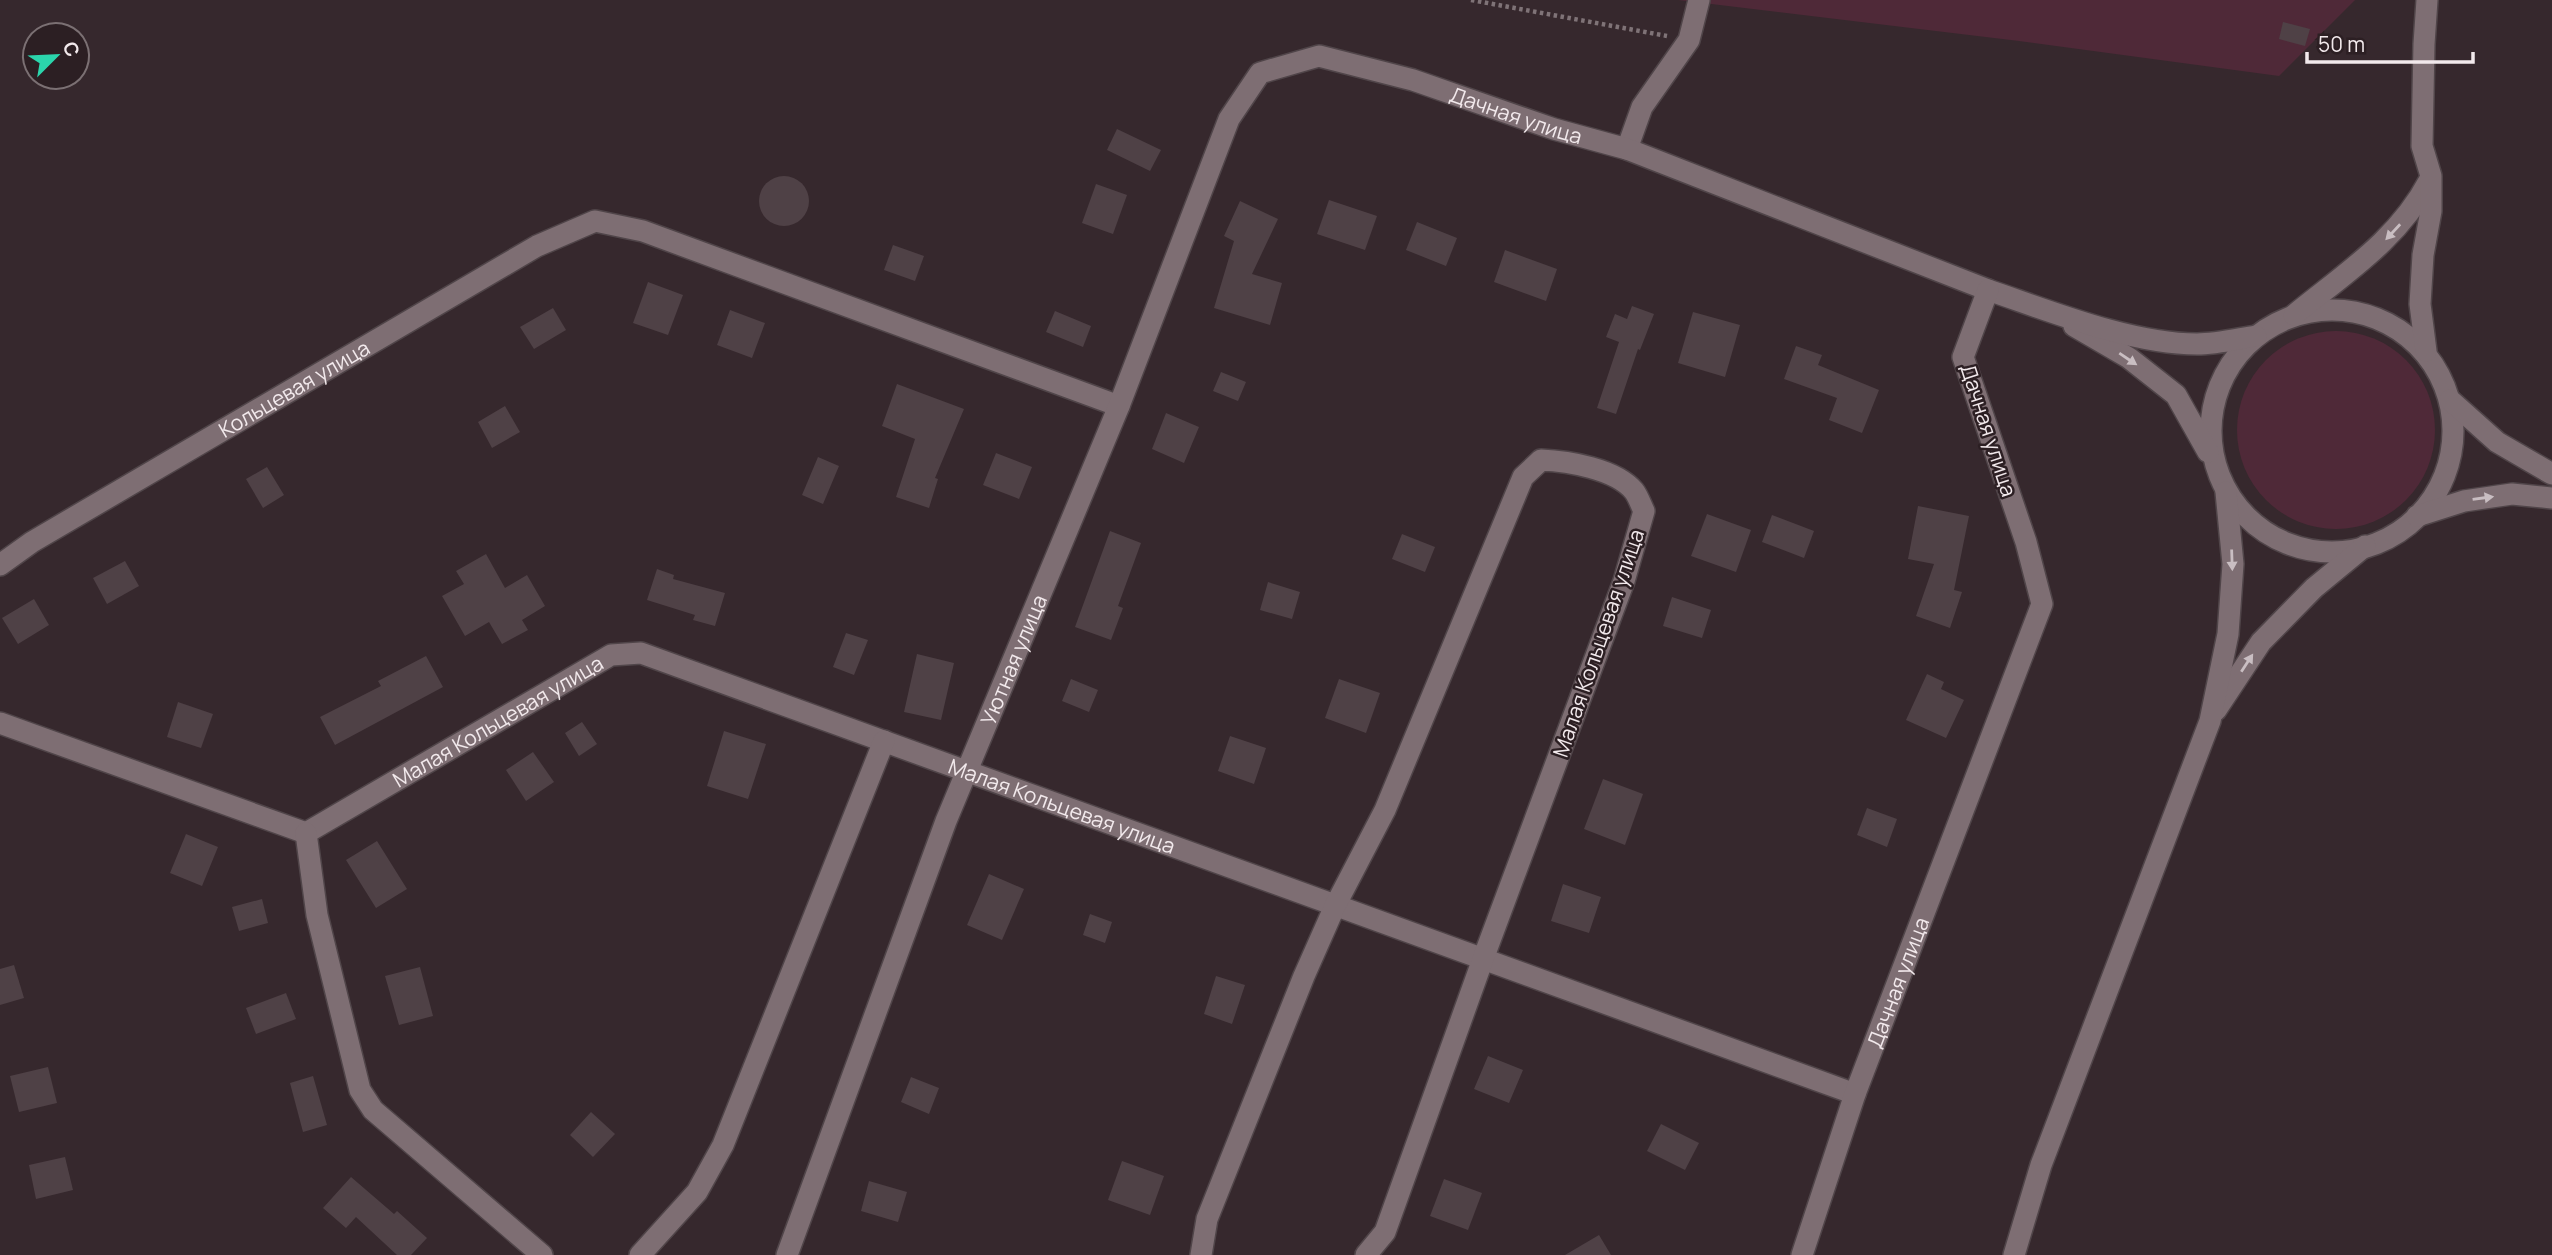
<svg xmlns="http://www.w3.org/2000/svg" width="2552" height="1255" font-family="Manrope,sans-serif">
  <rect width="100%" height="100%" fill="#36282d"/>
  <g fill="#4f2938">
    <path d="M1678,0H2355L2279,76L2019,41Z"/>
    <circle cx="2336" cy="430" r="99"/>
  </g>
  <g fill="#4f4146">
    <path d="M2283,22L2310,29L2305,46L2279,39Z"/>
    <path d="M1117,129L1161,150L1150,171L1107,150Z"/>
    <circle cx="784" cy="201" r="25"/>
    <path d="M1096,184L1127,195L1113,234L1082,223Z"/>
    <path d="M1329,200L1377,216L1365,250L1317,234Z"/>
    <path d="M1240,201L1278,219L1252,274L1282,283L1270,325L1214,308L1234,241L1224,236Z"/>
    <path d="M1417,222L1457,238L1446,266L1406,250Z"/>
    <path d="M893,245L924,256L915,281L884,270Z"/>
    <path d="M1505,250L1557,269L1546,301L1494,282Z"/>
    <path d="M648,282L683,295L668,335L633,323Z"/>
    <path d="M1632,306L1654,314L1640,350L1638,349L1616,414L1597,408L1619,342L1606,337L1615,314L1627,319Z"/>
    <path d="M553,308L566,330L534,349L520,327Z"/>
    <path d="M730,310L765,323L752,358L717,345Z"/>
    <path d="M1055,311L1091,326L1083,347L1046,332Z"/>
    <path d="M1693,312L1740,325L1725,377L1678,363Z"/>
    <path d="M1796,346L1822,355L1818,365L1879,390L1862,433L1829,420L1837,398L1784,379Z"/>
    <path d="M1221,372L1246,382L1238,401L1213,391Z"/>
    <path d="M897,384L964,409L935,478L938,479L929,508L896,497L915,439L882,426Z"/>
    <path d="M505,406L520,432L492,448L478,422Z"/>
    <path d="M1166,413L1199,427L1184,463L1152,449Z"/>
    <path d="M996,453L1032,467L1019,499L983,485Z"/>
    <path d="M818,457L839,466L823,504L802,495Z"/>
    <path d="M267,467L284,495L263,508L246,479Z"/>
    <path d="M1918,506L1969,516L1954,590L1962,592L1950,628L1916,616L1934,564L1908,559Z"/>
    <path d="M1707,514L1751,530L1736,572L1691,556Z"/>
    <path d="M1772,515L1814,531L1804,558L1762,542Z"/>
    <path d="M1110,531L1141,543L1118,606L1123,608L1111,640L1075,627Z"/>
    <path d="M1402,534L1435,547L1425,572L1392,559Z"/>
    <path d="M486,554L505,588L527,575L545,606L522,620L528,630L502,644L489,622L465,636L442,596L464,584L456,571Z"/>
    <path d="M125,561L139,586L107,604L93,578Z"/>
    <path d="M657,569L674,575L673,579L725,593L715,626L693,620L695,615L647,600Z"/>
    <path d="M1268,582L1300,592L1292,619L1260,610Z"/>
    <path d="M1672,597L1711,610L1702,638L1663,626Z"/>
    <path d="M34,599L49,625L18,644L2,618Z"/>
    <path d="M846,633L868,640L854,675L833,667Z"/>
    <path d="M917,654L954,663L941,720L904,712Z"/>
    <path d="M426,656L443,687L335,745L320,717L381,686L378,681Z"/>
    <path d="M1927,674L1944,682L1941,689L1964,700L1946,738L1906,720Z"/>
    <path d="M1071,679L1098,690L1089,712L1062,701Z"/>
    <path d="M1339,679L1380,693L1366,733L1325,718Z"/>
    <path d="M178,702L213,714L201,748L167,737Z"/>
    <path d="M582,722L597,744L579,756L565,733Z"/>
    <path d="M724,731L766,744L748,799L707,786Z"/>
    <path d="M1230,736L1266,748L1254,784L1218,771Z"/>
    <path d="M533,752L554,782L526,801L506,770Z"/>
    <path d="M1603,779L1643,794L1625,845L1584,829Z"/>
    <path d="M1867,808L1897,819L1887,847L1857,835Z"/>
    <path d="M186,834L218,847L202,886L170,873Z"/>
    <path d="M377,841L407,889L376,908L346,860Z"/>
    <path d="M989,874L1024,889L1002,940L967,925Z"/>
    <path d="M1563,884L1601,897L1589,933L1551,921Z"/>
    <path d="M262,899L268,923L239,931L232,907Z"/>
    <path d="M1090,914L1112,922L1105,943L1083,935Z"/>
    <path d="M14,965L24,998L0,1005V969Z"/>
    <path d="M420,967L433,1016L399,1025L385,976Z"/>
    <path d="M1216,976L1245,985L1232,1024L1204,1014Z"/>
    <path d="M286,993L296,1019L256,1034L246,1008Z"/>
    <path d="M1488,1056L1523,1070L1509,1103L1474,1089Z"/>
    <path d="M48,1067L57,1103L19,1112L10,1076Z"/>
    <path d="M313,1076L327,1125L303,1132L290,1083Z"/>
    <path d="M911,1077L939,1088L929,1114L901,1102Z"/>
    <path d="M591,1112L615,1134L593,1157L570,1135Z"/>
    <path d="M1661,1124L1699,1143L1685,1170L1647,1151Z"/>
    <path d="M65,1157L73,1190L36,1199L29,1165Z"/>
    <path d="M1122,1161L1164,1176L1150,1215L1108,1200Z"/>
    <path d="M351,1177L394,1214L397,1211L427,1238L411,1255H397L356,1217L346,1228L323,1208Z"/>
    <path d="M1444,1179L1482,1193L1468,1230L1430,1216Z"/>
    <path d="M869,1181L907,1192L898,1222L861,1211Z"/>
    <path d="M1599,1235L1611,1255H1565Z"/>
  </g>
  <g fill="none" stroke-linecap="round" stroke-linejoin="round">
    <g stroke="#504549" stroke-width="24">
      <g id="minor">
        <path d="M1627,149L1642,107L1689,40L1699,0"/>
        <circle cx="2332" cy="431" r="121"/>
        <path d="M2294,315C2344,274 2398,240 2429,181"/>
        <path d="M2074,326L2129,358L2176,395L2208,452"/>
        <path d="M2426,351L2420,304L2423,255L2431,211V176L2422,146L2424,44L2427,0"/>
        <path d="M2450,400L2497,442L2552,474"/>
        <path d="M2417,516L2464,501L2512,494L2552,498"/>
        <path id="s1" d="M0,565L32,542L537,246L595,221L643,231L1119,406"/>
        <path d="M2216,710L2261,642L2314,588L2365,546"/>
        <path d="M0,723L306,833"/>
        <path id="s2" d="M306,833L611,655L641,653L1855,1094"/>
        <path d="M306,833L317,915L360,1090L373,1110L542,1255"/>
        <path d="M640,1255L697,1192L723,1145L884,741"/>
        <path id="s3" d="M787,1255L946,821L1119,406L1229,119L1260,73L1319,56L1413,80L1554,129L1627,149L1988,290C2050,311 2131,344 2197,344C2216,344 2237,339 2256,336"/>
        <path d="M1201,1255L1207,1219L1304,976L1335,906L1385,810L1523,477L1541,460C1568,461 1616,469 1634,491C1638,496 1641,505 1644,511L1624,581L1483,959L1385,1232L1366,1255"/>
        <path id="s4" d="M1802,1255L1855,1094L2042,604L2026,542L1963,357L1988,290"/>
        <path d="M2014,1255L2041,1165L2210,721L2228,634L2233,564L2226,492"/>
      </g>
    </g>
    <path stroke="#7f7377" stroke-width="4.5" stroke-dasharray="3.5 3.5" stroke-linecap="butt" d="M1471,0L1667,36"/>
    <use href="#minor" stroke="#7e6e73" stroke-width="21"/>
  </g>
  <defs><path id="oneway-solid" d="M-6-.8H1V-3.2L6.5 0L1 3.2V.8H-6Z" transform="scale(1.75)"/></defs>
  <g fill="#c9bec2">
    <use href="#oneway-solid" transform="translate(2393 232) rotate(133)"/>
    <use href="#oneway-solid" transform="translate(2128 359) rotate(34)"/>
    <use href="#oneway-solid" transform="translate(2483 498) rotate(-8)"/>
    <use href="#oneway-solid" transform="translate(2232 560) rotate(88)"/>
    <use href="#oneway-solid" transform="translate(2247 663) rotate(-57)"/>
  </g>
  <g text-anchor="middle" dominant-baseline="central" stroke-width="5" stroke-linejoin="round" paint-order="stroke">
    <g font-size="21" fill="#f2e9ec" stroke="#2c1f23">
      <text stroke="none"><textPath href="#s3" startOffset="1542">Дачная улица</textPath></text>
      <text stroke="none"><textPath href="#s1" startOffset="343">Кольцевая улица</textPath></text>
      <text transform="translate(1989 430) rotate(72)">Дачная улица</text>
      <text transform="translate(1598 643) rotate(-71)">Малая Кольцевая улица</text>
      <text stroke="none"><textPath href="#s3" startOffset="637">Уютная улица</textPath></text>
      <text stroke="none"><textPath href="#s2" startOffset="222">Малая Кольцевая улица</textPath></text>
      <text stroke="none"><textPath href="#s2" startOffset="831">Малая Кольцевая улица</textPath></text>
      <text stroke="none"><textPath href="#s4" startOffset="289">Дачная улица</textPath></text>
    </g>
  </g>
  <g transform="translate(56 56) rotate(66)"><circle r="33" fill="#2c1f23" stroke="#7b7073" stroke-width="2"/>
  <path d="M0-5L12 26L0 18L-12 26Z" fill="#2bd5ac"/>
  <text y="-10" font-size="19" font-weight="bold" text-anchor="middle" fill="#f2e9ec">С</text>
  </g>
  <path d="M2307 52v10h166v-10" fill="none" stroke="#f2e9ec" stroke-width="3.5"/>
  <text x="2318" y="52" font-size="21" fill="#f2e9ec" stroke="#2c1f23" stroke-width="5" paint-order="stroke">50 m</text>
</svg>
